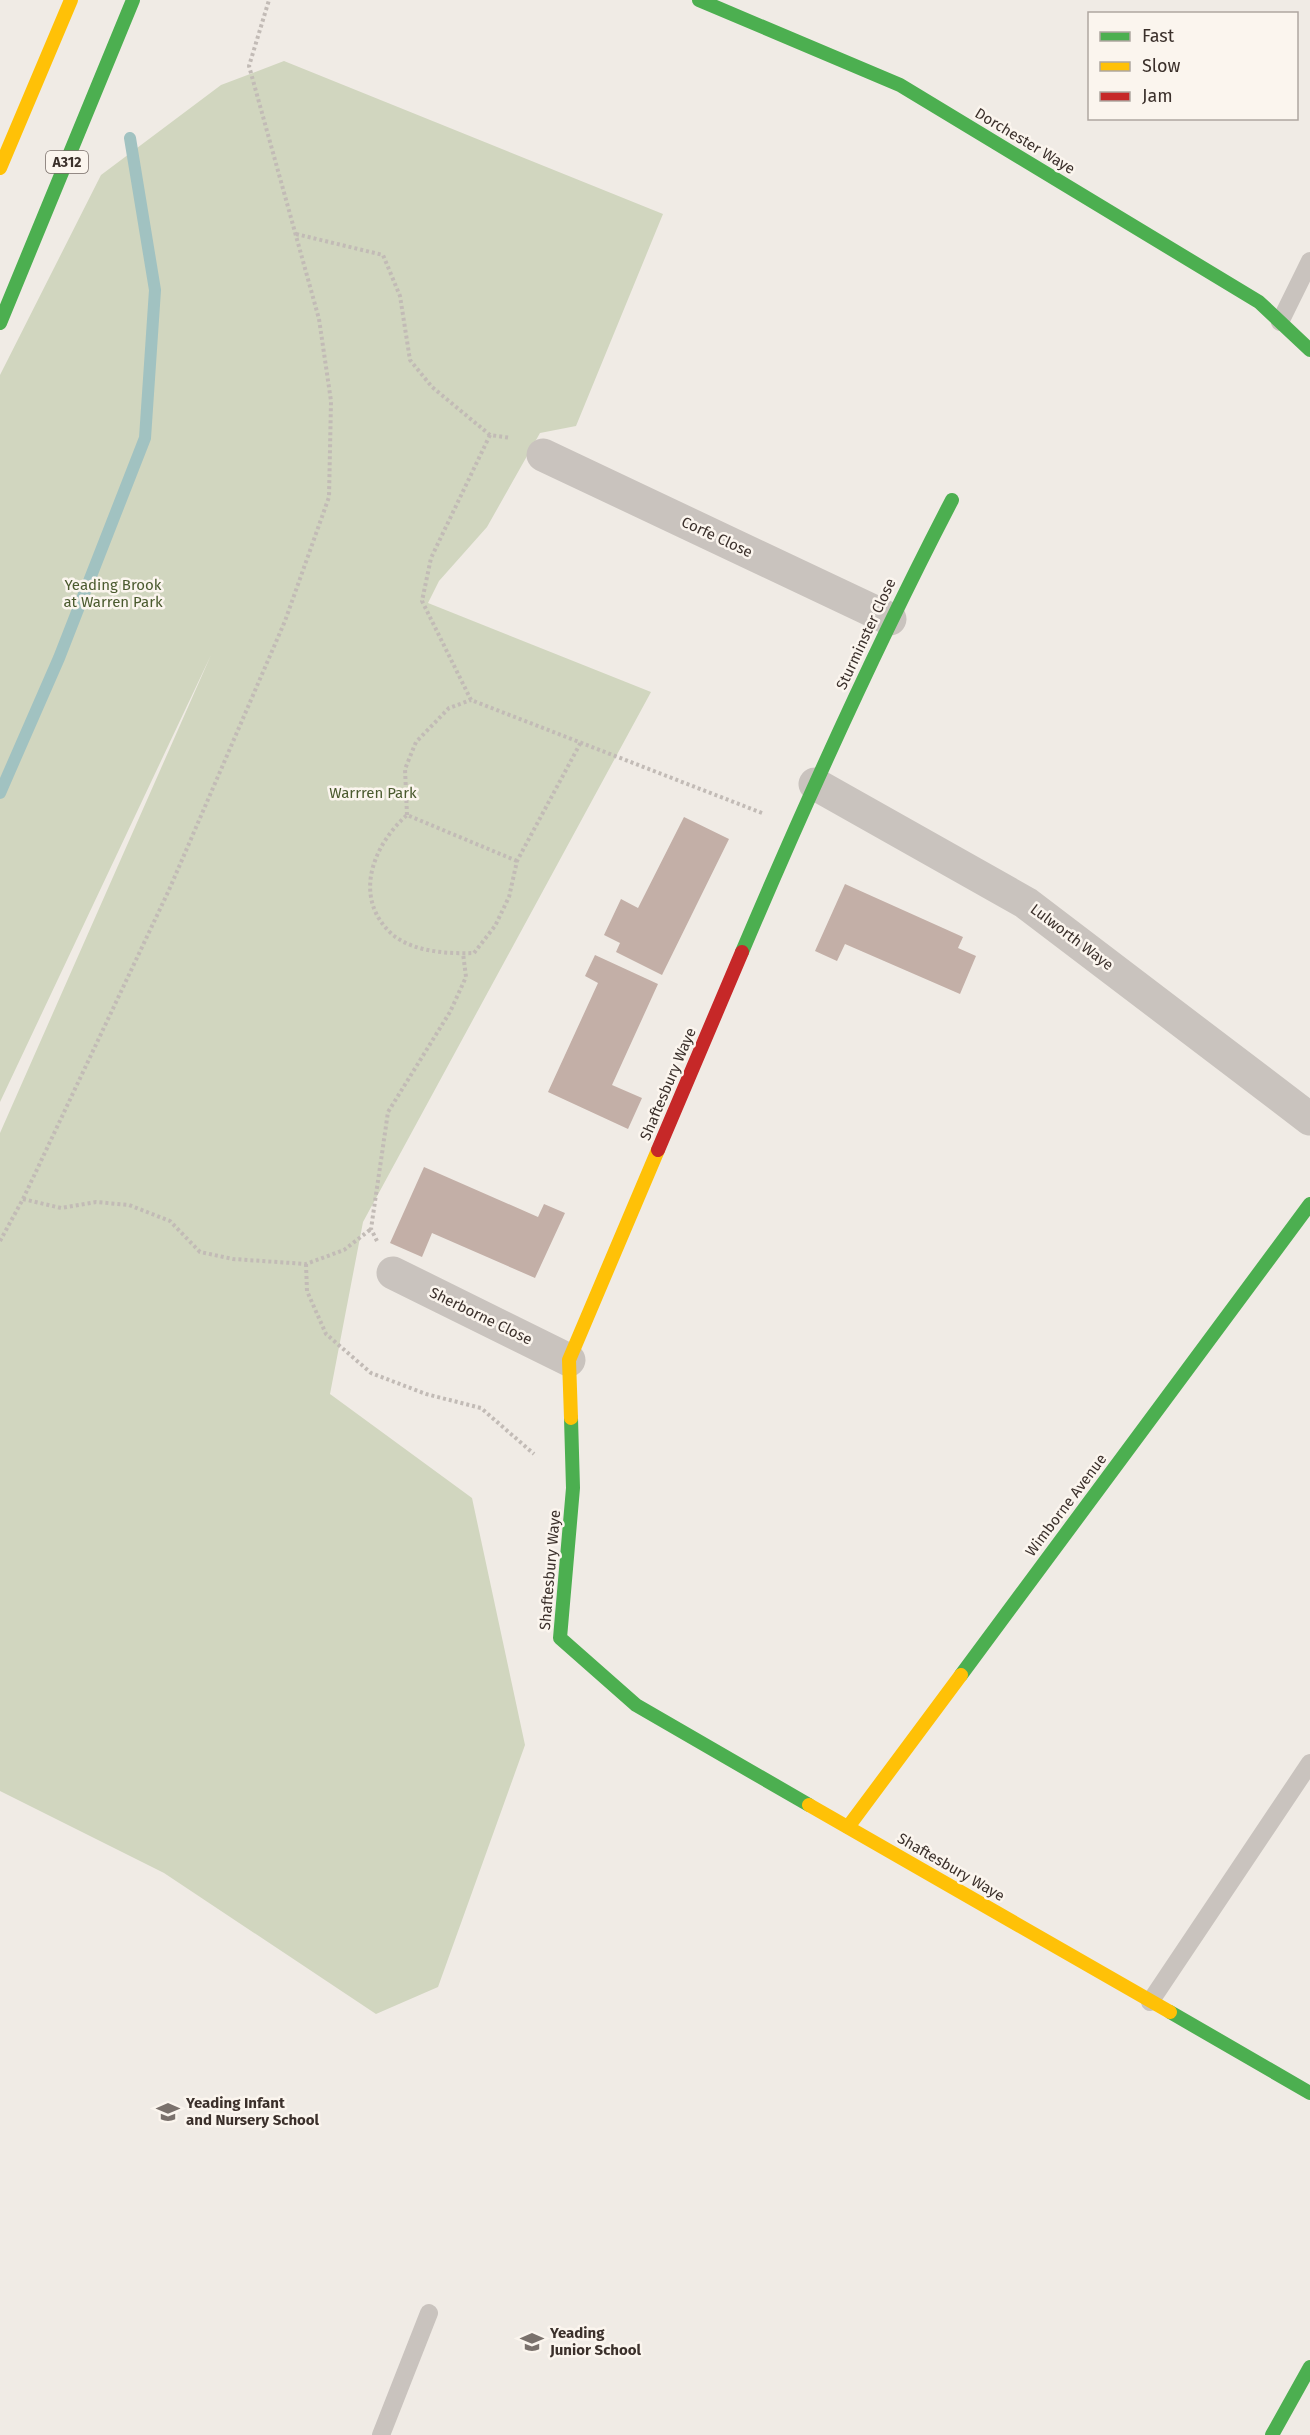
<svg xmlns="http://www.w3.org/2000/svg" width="1310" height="2435" font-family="'Fira Sans',sans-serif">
  <rect width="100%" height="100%" fill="#f0ebe5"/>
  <path fill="#d1d6bf" d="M284,61L663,214L576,426L540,433L487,527L439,581L428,603L651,692L363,1222L330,1394L472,1498L525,1745L438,1987L376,2014L164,1873L0,1791V1133L211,655L0,1102V375L101,175L221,85Z"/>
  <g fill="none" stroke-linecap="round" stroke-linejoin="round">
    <path stroke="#a1c2c1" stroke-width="12" d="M0,793L59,658L145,438L155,290L130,138"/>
  </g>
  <g fill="#c3afa7">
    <path d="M684,817L729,839L662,975L616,952L620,943L604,935L621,899L638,908Z"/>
    <path d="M845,884L963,937L958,948L976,956L960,994L845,944L837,961L815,951Z"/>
    <path d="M595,955L658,984L612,1085L642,1098L628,1129L548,1092L598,983L585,976Z"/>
    <path d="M424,1167L538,1217L544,1204L565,1213L535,1278L432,1233L422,1257L390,1243Z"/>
  </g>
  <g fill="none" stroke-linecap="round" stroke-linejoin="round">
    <g stroke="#c2bbb6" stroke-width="4" stroke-dasharray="3 3" stroke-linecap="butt">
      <path d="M296,234L383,255L400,296L410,360L432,387L490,435L511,438"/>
      <path d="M490,435L431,558L422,601L471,700L762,813"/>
      <path d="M407,815L405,769L416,742L449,708L471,700"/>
      <path d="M517,861L407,815C372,846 352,899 393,935C414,952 448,954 474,953L495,926L509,897L517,861L581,742"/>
      <path d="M23,1199L61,1208L96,1202L129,1205L170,1221L200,1252L233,1259L306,1264L344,1250L371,1229"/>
      <path d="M0,1241L23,1199L169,890L285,621L329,497L331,401L319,319L249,66L269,0"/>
      <path d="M377,1241L371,1229L388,1112L450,1012L466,977L463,953"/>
      <path d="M306,1264L307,1291L326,1334L371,1373L426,1394L481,1408L534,1454"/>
    </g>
    <g stroke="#c9c3be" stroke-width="18">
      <path d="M1280,322L1310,261"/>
      <path d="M1150,2002L1310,1763"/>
      <path d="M381,2435L429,2313"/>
    </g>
    <g stroke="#c9c3be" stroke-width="33">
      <path d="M543,455L890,619"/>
      <path d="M815,784L1026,903L1310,1119"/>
      <path d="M393,1273L569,1360"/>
    </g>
    <g stroke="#4caf50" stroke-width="14">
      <path d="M699,0L900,85L1259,302L1310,350"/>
      <path d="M0,323L133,0"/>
      <path d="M742,952C807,799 875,648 952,500"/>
      <path d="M571,1418L573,1488L560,1638L636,1705L809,1805"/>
      <path d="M961,1675L1310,1204"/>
      <path d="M1170,2012L1310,2093"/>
      <path d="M1272,2435L1310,2367"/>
    </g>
    <g stroke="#ffc107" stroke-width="14">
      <path d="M0,168L71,0"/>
      <path d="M571,1418L569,1360L658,1150"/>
      <path d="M809,1805L1170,2012"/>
      <path d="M848,1827L961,1675"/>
    </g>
    <path stroke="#c62828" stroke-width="14" d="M658,1150L742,952"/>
  </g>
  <defs>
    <g id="school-bare" transform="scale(1.8)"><path d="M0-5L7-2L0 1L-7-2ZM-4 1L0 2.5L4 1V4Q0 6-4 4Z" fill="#7a716c" stroke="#fbf5ee" stroke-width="2.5" paint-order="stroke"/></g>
  </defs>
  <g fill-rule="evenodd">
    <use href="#school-bare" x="168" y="2112"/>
    <use href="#school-bare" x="532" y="2342"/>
  </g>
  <g text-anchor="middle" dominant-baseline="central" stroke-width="5" stroke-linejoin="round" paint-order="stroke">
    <rect fill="#fbf5ee" stroke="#756b66" stroke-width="1.5" x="46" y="151" width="42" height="22" rx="4.5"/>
    <g font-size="14" font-weight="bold" fill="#3b302b">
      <text x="67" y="162">A312</text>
    </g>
    <g font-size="15" fill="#3b302b" stroke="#fbf5ee">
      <text transform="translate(1025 141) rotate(31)">Dorchester Waye</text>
      <text transform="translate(717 537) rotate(25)">Corfe Close</text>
      <text transform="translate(866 634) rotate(-65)">Sturminster Close</text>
      <text transform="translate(1072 937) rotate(37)">Lulworth Waye</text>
      <text transform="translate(668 1084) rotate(-67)">Shaftesbury Waye</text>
      <text transform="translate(481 1316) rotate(26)">Sherborne Close</text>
      <text transform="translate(1066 1505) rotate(-53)">Wimborne Avenue</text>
      <text transform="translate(550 1570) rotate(-85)">Shaftesbury Waye</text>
      <text transform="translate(951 1867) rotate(30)">Shaftesbury Waye</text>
    </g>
    <g font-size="15" fill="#4a5a2e" stroke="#fbf5ee">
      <text x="113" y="585">Yeading Brook<tspan x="113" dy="17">at Warren Park</tspan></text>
      <text x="373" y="793">Warrren Park</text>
    </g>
    <g font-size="15" font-weight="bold" fill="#3b302b" stroke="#fbf5ee" text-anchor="start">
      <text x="186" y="2103">Yeading Infant<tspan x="186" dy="17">and Nursery School</tspan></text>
      <text x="550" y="2333">Yeading<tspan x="550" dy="17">Junior School</tspan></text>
    </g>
  </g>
  <rect x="1088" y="12" width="210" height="108" fill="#fbf5ee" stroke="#aea6a0" stroke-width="1.5"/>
  <rect x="1100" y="32" width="30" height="9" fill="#4caf50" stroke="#aea6a0" stroke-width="1.5"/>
  <text x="1142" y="42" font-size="18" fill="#3b302b">Fast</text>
  <rect x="1100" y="62" width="30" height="9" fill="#ffc107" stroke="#aea6a0" stroke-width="1.5"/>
  <text x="1142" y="72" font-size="18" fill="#3b302b">Slow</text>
  <rect x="1100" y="92" width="30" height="9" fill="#c62828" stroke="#aea6a0" stroke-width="1.5"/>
  <text x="1142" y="102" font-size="18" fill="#3b302b">Jam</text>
</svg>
